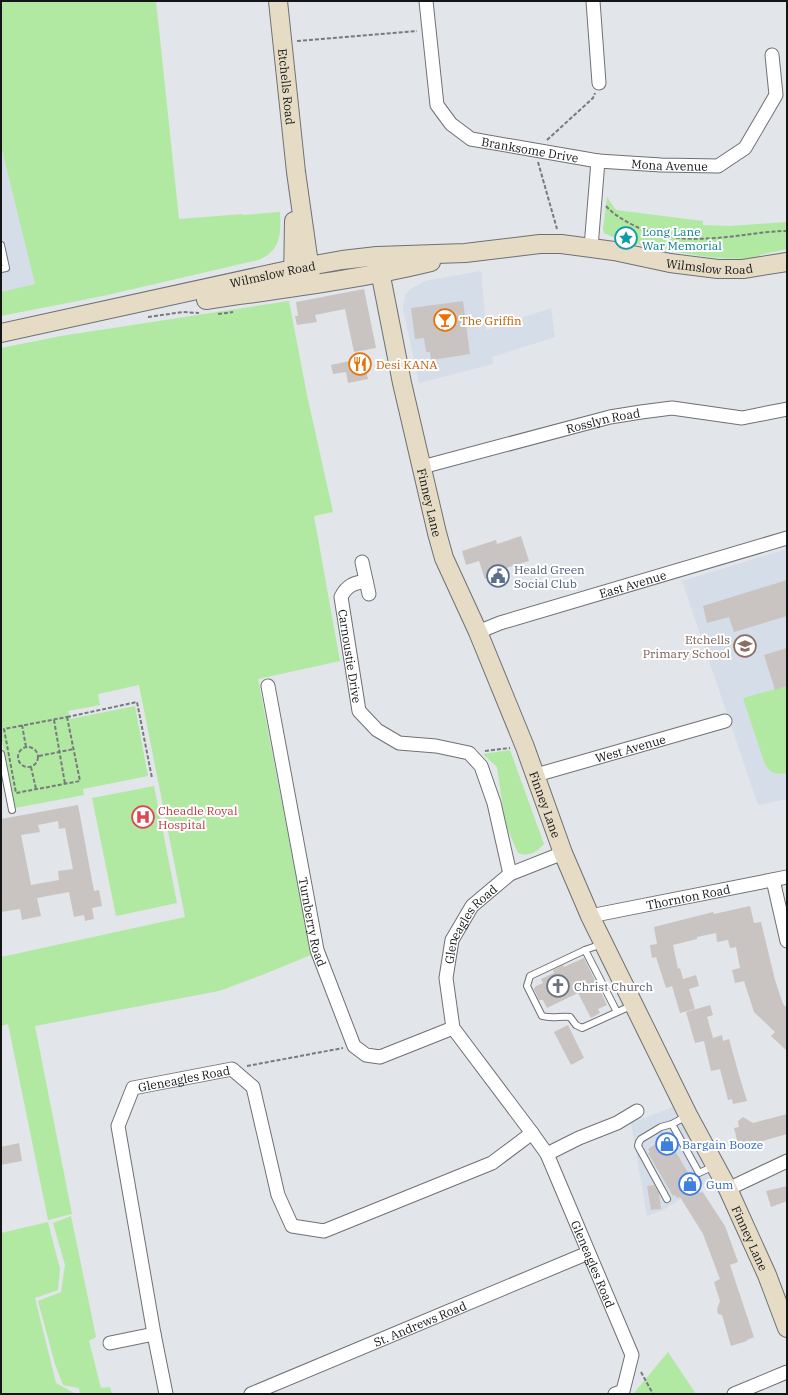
<svg xmlns="http://www.w3.org/2000/svg" width="788" height="1395" font-family="'IBM Plex Serif',serif">
  <rect width="100%" height="100%" fill="#e2e5e9"/>
  <g fill="#d5dde8">
    <path d="M1,146L41,307L1,315Z"/>
    <path d="M481,271L486,330L551,308L555,337L492,357L493,364L419,383L403,309L405,295L412,288L425,281Z"/>
    <path d="M787,549V799L758,805L682,581Z"/>
    <path d="M673,1107L711,1181L663,1210L647,1216L631,1123Z"/>
  </g>
  <g fill="#b1e9a2">
    <path d="M1,1H156L179,219L243,214V215L280,212C281,234 281,251 258,260L103,296L1,316V292L35,284L1,146Z"/>
    <path d="M607,197L616,210L703,221V225L730,226L787,222V249L760,255L758,258C722,261 692,255 657,248C639,245 620,241 604,233L603,229Z"/>
    <path d="M289,301L307,395L333,512L314,516L340,661L258,679L311,955L267,973L219,991L35,1026L72,1214L48,1220L8,1024L1,1026V957L185,917L139,685L98,694L100,705L68,711L70,719L135,706L148,776L83,789L84,795L15,808L1,735V348L61,336Z"/>
    <path d="M787,686V773C775,775 769,773 764,762L743,698Z"/>
    <path d="M510,750L544,844C536,853 529,857 518,853L505,823L497,767L483,754Z"/>
    <path d="M154,786L177,903L116,916L92,798Z"/>
    <path d="M71,1216L96,1337L89,1341L101,1388L110,1387L112,1394H80L79,1388L63,1385L55,1364L38,1301L61,1292L65,1265L53,1223Z"/>
    <path d="M48,1222L60,1269L58,1290L35,1298L56,1383L76,1394H1V1233Z"/>
    <path d="M668,1352L696,1394H633L634,1393Z"/>
  </g>
  <g fill="#c9c4c2" fill-rule="evenodd">
    <path d="M364,289L376,348L354,352L345,309L315,315L317,322L297,325L295,316H298L296,302Z"/>
    <path d="M463,301L470,354L431,360L430,352H426L424,338L415,339L411,308Z"/>
    <path d="M363,358L368,379L348,383L346,372L333,374L331,365Z"/>
    <path d="M521,536L529,561L494,572L495,576L485,579L479,561L466,565L462,551L496,540L497,544Z"/>
    <path d="M787,580V616L734,632L729,617L707,623L703,606Z"/>
    <path d="M787,648V686L775,690L764,655Z"/>
    <path d="M78,805L94,891L99,890L102,906L92,908L94,919L85,921L84,915L74,917L69,892L37,898L41,916L22,920L20,909L1,912V819ZM58,821L59,829L65,828L73,869L58,871L59,880L31,885L21,835L40,832L38,825Z"/>
    <path d="M750,906L754,923L761,922L775,980L783,1004L787,1008V1051L771,1036L775,1032L754,1012L744,981L735,983L732,970L740,968L736,947L730,948L728,940L717,942L716,933L697,937V939L673,945L678,969L680,968L683,979L696,975L699,986L689,989L695,1009L680,1013L672,986L666,988L656,957L652,958L650,945L657,944L654,927L713,912L714,914Z"/>
    <path d="M584,958L607,1005L598,1009L600,1013L591,1018L578,993L547,1008L543,1000H539L534,989L536,986L543,983L541,979L554,973L553,970L563,965L564,967Z"/>
    <path d="M710,1005L713,1015L707,1017L713,1038L722,1035L723,1041L729,1039L739,1075L747,1101L733,1104L732,1099L728,1100L720,1069L711,1071L704,1041L695,1043L686,1012Z"/>
    <path d="M568,1025L584,1058L571,1065L554,1032Z"/>
    <path d="M787,1114V1134L739,1148L734,1128L739,1127L738,1121L743,1117L753,1123Z"/>
    <path d="M667,1137L700,1193L702,1191L725,1226L738,1262L730,1265L754,1337L747,1340V1341L731,1346L722,1315L718,1314L717,1309L720,1301L714,1282L720,1279L703,1234L680,1197L677,1198L675,1195L673,1196L648,1153L650,1152L648,1149Z"/>
    <path d="M19,1143L22,1161L1,1165V1147Z"/>
    <path d="M654,1185L659,1193L661,1209L651,1210L647,1186Z"/>
    <path d="M787,1186V1201L771,1207L766,1191Z"/>
  </g>
  <g fill="none" stroke-linecap="round" stroke-linejoin="round">
    <g stroke="#6e7174" stroke-width="8">
      <g id="lane">
        <path d="M1,245L6,268L1,269"/>
        <path d="M1,754L12,810"/>
        <path d="M602,944L585,950L530,976L527,986L542,1016C552,1019 560,1016 570,1017L576,1025L582,1028L633,1005"/>
        <path d="M585,950L617,1012"/>
        <path d="M687,1116L672,1124L699,1173L714,1166"/>
        <path d="M667,1199L638,1146L639,1142L641,1139L661,1127L672,1124"/>
      </g>
    </g>
    <g stroke="#6e7174" stroke-width="15">
      <g id="street">
        <path id="s1" d="M426,1L437,105L451,124L471,139L598,161"/>
        <path d="M593,1L599,83"/>
        <path id="s2" d="M591,247L598,161L661,165L718,166L745,148L776,95L772,55"/>
        <path id="s3" d="M422,467L610,417L641,412L672,408L742,418L787,409"/>
        <path d="M362,562L369,594"/>
        <path id="s4" d="M366,581C354,583 347,585 341,597L359,711L377,730L399,743L436,746L469,753L481,766L494,803L510,874"/>
        <path id="s5" d="M478,632L500,623L787,538"/>
        <path id="s6" d="M268,686L317,950L354,1046L366,1055L380,1057L453,1028"/>
        <path id="s7" d="M536,775L725,721"/>
        <path d="M773,880L787,941"/>
        <path id="s8" d="M590,916L787,877"/>
        <path id="s9" d="M532,1133L453,1028L446,978L452,940L472,906L510,874L563,853"/>
        <path d="M547,1154L579,1138L617,1123L637,1111"/>
        <path d="M728,1189L787,1161"/>
        <path d="M110,1343L154,1334"/>
        <path id="s10" d="M166,1394L154,1334L118,1126L133,1088L232,1069L253,1087L278,1195L292,1226L324,1231L492,1163L532,1133L547,1154L632,1355L623,1391L615,1394"/>
        <path id="s11" d="M251,1394L588,1253"/>
        <path d="M734,1394L787,1372"/>
      </g>
    </g>
    <g stroke="#6e7174" stroke-width="20">
      <g id="secondary">
        <path id="s12" d="M278,1L296,172L311,278"/>
        <path id="s13" d="M377,256L402,383L437,533L444,558L478,632L525,747L563,853L590,916L688,1115L728,1189L767,1275L787,1328"/>
        <path d="M293,281L294,221"/>
        <path d="M206,300C281,289 357,280 431,262"/>
        <path id="s14" d="M1,333L293,269L342,260L377,256L465,253L540,244H561L614,251L670,263L718,269H743L787,262"/>
      </g>
    </g>
    <g stroke="#787a7d" stroke-width="2" stroke-dasharray="4 2" stroke-linecap="butt">
      <path d="M297,41L417,31"/>
      <path d="M547,140L593,98L595,93"/>
      <path d="M538,162L557,229"/>
      <path d="M606,206C613,214 622,219 631,224C666,243 706,240 744,235C758,233 773,231 787,231"/>
      <path d="M218,314L233,312"/>
      <path d="M148,317L183,312L199,313"/>
      <path d="M67,717L80,781L16,793L4,729Z"/>
      <path d="M67,717L137,702L152,778"/>
      <path d="M54,720L65,784"/>
      <path d="M22,725L26,747"/>
      <circle cx="28" cy="757" r="10"/>
      <path d="M485,751L510,748"/>
      <path d="M39,756L74,749"/>
      <path d="M31,767L36,789"/>
      <path d="M247,1066L343,1048"/>
      <path d="M641,1372L653,1394"/>
    </g>
    <use href="#lane" stroke="#fff" stroke-width="6"/>
    <use href="#street" stroke="#fff" stroke-width="13"/>
    <use href="#secondary" stroke="#e6dbc5" stroke-width="18"/>
  </g>
  <defs>
    <g id="sight-ring" transform="scale(1.15)"><circle r="9.5" fill="#fff" stroke="#0f9aa8" stroke-width="1.5"/><path d="M0-6L1.8-2.2L6-1.7L2.9 1.2L3.7 5.4L0 3.3L-3.7 5.4L-2.9 1.2L-6-1.7L-1.8-2.2Z" fill="#0f9aa8"/></g>
    <g id="bar-ring" transform="scale(1.15)"><circle r="9.5" fill="#fff" stroke="#e8710a" stroke-width="1.5"/><path d="M-6-5H6L.8 .8V4.5H3.5V6h-7V4.5H-.8V.8Z" fill="#e8710a"/></g>
    <g id="restaurant-ring" transform="scale(1.15)"><circle r="9.5" fill="#fff" stroke="#e8710a" stroke-width="1.5"/><path d="M-5-6h1v4h1v-4h1v4h1v-4h1v5L-1.5 .5V6h-2V.5L-5-1ZM5-6V6H3V1.5H1.5Q1.5-4 5-6Z" fill="#e8710a"/></g>
    <g id="civic-ring" transform="scale(1.15)"><circle r="9.5" fill="#fff" stroke="#5c6f8a" stroke-width="1.5"/><path d="M-.6-6.5H3V-4.5H.6V-3L4-1V1h2V6H-6V1h2V-1L-.6-3ZM-1.2 2.5V6h2.4V2.5Z" fill="#5c6f8a"/></g>
    <g id="school-ring" transform="scale(1.15)"><circle r="9.5" fill="#fff" stroke="#8d6e63" stroke-width="1.5"/><path d="M0-5L7-2L0 1L-7-2ZM-4 1L0 2.5L4 1V4Q0 6-4 4Z" fill="#8d6e63"/></g>
    <g id="hospital-ring" transform="scale(1.15)"><circle r="9.5" fill="#fff" stroke="#e0444e" stroke-width="1.5"/><path d="M-5-5h3v3.5h4V-5h3V5h-3V1.5h-4V5h-3Z" fill="#e0444e"/></g>
    <g id="church-ring" transform="scale(1.15)"><circle r="9.5" fill="#fff" stroke="#6b7280" stroke-width="1.5"/><path d="M-1.2-6h2.4v3.5h3.3v2.4h-3.3V6h-2.4V-.1h-3.3v-2.4h3.3Z" fill="#6b7280"/></g>
    <g id="shop-ring" transform="scale(1.15)"><circle r="9.5" fill="#fff" stroke="#3f7fe0" stroke-width="1.5"/><path d="M-5-2.5h2.3a2.7 3.5 0 0 1 5.4 0H5L5.5 6h-11ZM-1.5-2.5h3a1.5 2.3 0 0 0-3 0Z" fill="#3f7fe0"/></g>
  </defs>
  <g fill-rule="evenodd">
    <use href="#sight-ring" x="626" y="238"/>
    <use href="#bar-ring" x="445" y="320"/>
    <use href="#restaurant-ring" x="360" y="364"/>
    <use href="#civic-ring" x="498" y="576"/>
    <use href="#school-ring" x="745" y="646"/>
    <use href="#hospital-ring" x="143" y="817"/>
    <use href="#church-ring" x="558" y="986"/>
    <use href="#shop-ring" x="667" y="1144"/>
    <use href="#shop-ring" x="690" y="1184"/>
  </g>
  <g text-anchor="middle" dominant-baseline="central" stroke-width="4" stroke-linejoin="round" paint-order="stroke">
    <g font-size="12" fill="#141516" stroke="#fff">
      <text stroke="none"><textPath href="#s12" startOffset="86">Etchells Road</textPath></text>
      <text stroke="none"><textPath href="#s1" startOffset="213">Branksome Drive</textPath></text>
      <text stroke="none"><textPath href="#s2" startOffset="158">Mona Avenue</textPath></text>
      <text stroke="none"><textPath href="#s14" startOffset="719">Wilmslow Road</textPath></text>
      <text stroke="none"><textPath href="#s14" startOffset="278">Wilmslow Road</textPath></text>
      <text stroke="none"><textPath href="#s3" startOffset="187">Rosslyn Road</textPath></text>
      <text stroke="none"><textPath href="#s13" startOffset="252">Finney Lane</textPath></text>
      <text stroke="none"><textPath href="#s5" startOffset="162">East Avenue</textPath></text>
      <text stroke="none"><textPath href="#s4" startOffset="91">Carnoustie Drive</textPath></text>
      <text stroke="none"><textPath href="#s7" startOffset="98">West Avenue</textPath></text>
      <text stroke="none"><textPath href="#s13" startOffset="576">Finney Lane</textPath></text>
      <text stroke="none"><textPath href="#s8" startOffset="100">Thornton Road</textPath></text>
      <text stroke="none"><textPath href="#s6" startOffset="240">Turnberry Road</textPath></text>
      <text stroke="none"><textPath href="#s9" startOffset="243">Gleneagles Road</textPath></text>
      <text stroke="none"><textPath href="#s10" startOffset="365">Gleneagles Road</textPath></text>
      <text stroke="none"><textPath href="#s13" startOffset="1056">Finney Lane</textPath></text>
      <text stroke="none"><textPath href="#s10" startOffset="995">Gleneagles Road</textPath></text>
      <text stroke="none"><textPath href="#s11" startOffset="183">St. Andrews Road</textPath></text>
    </g>
    <g font-size="12" fill="#0d838f" stroke="#fff" text-anchor="start">
      <text x="642" y="231">Long Lane<tspan x="642" dy="14">War Memorial</tspan></text>
    </g>
    <g font-size="12" fill="#c56008" stroke="#fff" text-anchor="start">
      <text x="460" y="320">The Griffin</text>
      <text x="376" y="364">Desi KANA</text>
    </g>
    <g font-size="12" fill="#4e5e75" stroke="#fff" text-anchor="start">
      <text x="514" y="569">Heald Green<tspan x="514" dy="14">Social Club</tspan></text>
    </g>
    <g font-size="12" fill="#785e54" stroke="#fff" text-anchor="end">
      <text x="730" y="639">Etchells<tspan x="730" dy="14">Primary School</tspan></text>
    </g>
    <g font-size="12" fill="#be3a42" stroke="#fff" text-anchor="start">
      <text x="158" y="810">Cheadle Royal<tspan x="158" dy="14">Hospital</tspan></text>
    </g>
    <g font-size="12" fill="#5b616d" stroke="#fff" text-anchor="start">
      <text x="574" y="986">Christ Church</text>
    </g>
    <g font-size="12" fill="#366cbe" stroke="#fff" text-anchor="start">
      <text x="682" y="1144">Bargain Booze</text>
      <text x="706" y="1184">Gum</text>
    </g>
  </g>
  <rect width="788" height="1395" fill="none" stroke="#141516" stroke-width="4"/>
</svg>
